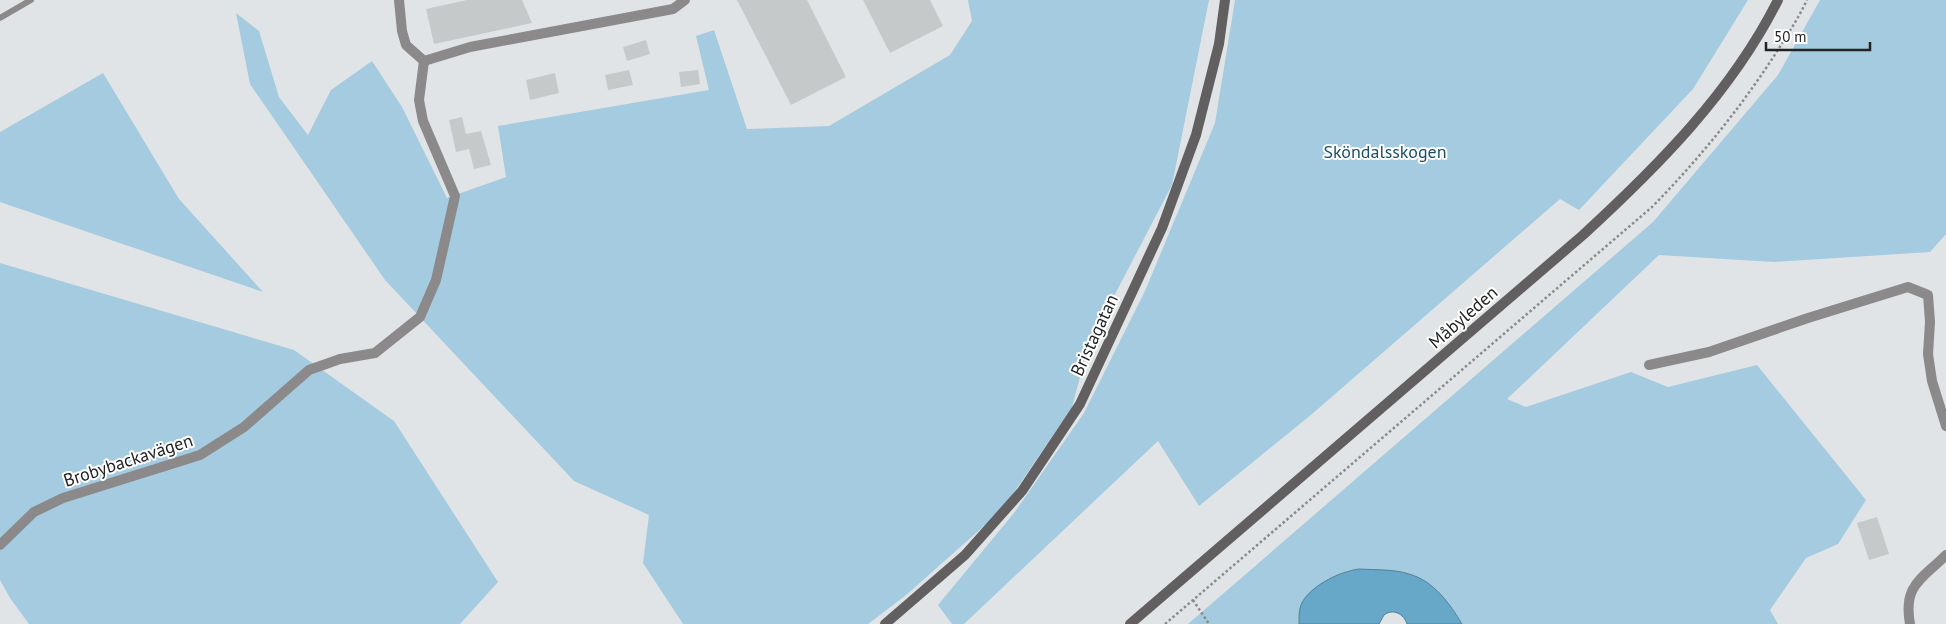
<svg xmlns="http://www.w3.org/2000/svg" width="1946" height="624" font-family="'PT Sans',sans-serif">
  <rect width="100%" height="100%" fill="#e1e4e6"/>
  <g fill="#a4cbdf">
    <path d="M968,0H1209L1172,185L1089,344L1072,407L1002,510L905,596L868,624H683L643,563L649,515L574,481L385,280L250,84L236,13L259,31L279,97L308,135L331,90L372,61L402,107L447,198L506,177L498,126L709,90L696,36L714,30L747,129L829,126L950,55L972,21Z"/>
    <path d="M1235,0H1748L1693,89L1579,210L1560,199L1312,414L1199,506L1158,441L964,624H952L938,605L1014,513L1084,413L1145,291L1215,123Z"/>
    <path d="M1820,0H1946V234L1930,252L1774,262L1659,255L1507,399L1526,407L1631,372L1668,387L1757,365L1866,500L1838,544L1806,558L1770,610L1778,624H1462L1454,611L1410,574L1359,569L1349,570L1330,579L1307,596L1300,606L1299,624H1188L1653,222L1778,75Z"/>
    <path d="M103,73L179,199L263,292L0,202V132Z"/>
    <path d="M0,263L294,350L394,421L498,582L460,624H29L10,598L0,580Z"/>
  </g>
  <path fill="#67a8c8" stroke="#528096" d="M1359,569C1375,570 1394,569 1409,574C1434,581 1450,604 1462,624H1407C1404,614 1393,608 1384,615L1379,624H1299C1299,619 1299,613 1300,608C1305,588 1340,571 1359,569Z"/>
  <g fill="#c6c9ca">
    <path d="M467,0H522L532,23L434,44L426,9Z"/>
    <path d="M737,0H807L846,77L791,105Z"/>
    <path d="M863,0H930L943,26L890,53Z"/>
    <path d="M646,40L650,54L627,61L623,47Z"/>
    <path d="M629,70L633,85L608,90L605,75Z"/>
    <path d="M698,70L700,84L681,87L679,72Z"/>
    <path d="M555,73L559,93L530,100L526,80Z"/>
    <path d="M462,117L466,134L481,131L491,165L474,169L469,149L456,152L449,120Z"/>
    <path d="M1877,517L1889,554L1869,560L1857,523Z"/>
  </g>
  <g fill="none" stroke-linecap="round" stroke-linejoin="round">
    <g stroke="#888a8b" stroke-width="2.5" stroke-dasharray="2.5 2.5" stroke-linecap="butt">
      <path d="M1193,600L1209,624"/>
      <path d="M1165,624L1652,207C1698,160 1739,110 1774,56C1786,37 1798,19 1807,0"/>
    </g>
    <path stroke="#8b898a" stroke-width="6" d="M0,18L31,0"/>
    <g stroke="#8b898a" stroke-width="10">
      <path d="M399,0L402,31L406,45L424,61"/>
      <path d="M424,61L470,47L673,9L685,0"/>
      <path d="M1649,365L1709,352L1808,318L1908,287L1928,295L1930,322L1928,354L1932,381L1946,426"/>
      <path d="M0,545L34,512L63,498L200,455L244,427L309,370L340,359L375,353L420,317L436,280L455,196L423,121L419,100L424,61"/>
      <path d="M1910,624C1903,585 1921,580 1946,555"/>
    </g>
    <g stroke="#615f5f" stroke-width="10">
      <path d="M885,624L965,555L1022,491L1080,404L1162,228L1196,135L1219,44L1225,0"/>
      <path d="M1130,624L1583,235C1658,166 1732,92 1778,0"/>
    </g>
  </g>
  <g text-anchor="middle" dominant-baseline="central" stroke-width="4" stroke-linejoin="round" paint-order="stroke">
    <g font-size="18" fill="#1b4f66" stroke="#fff">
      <text x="1385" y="151">Sköndalsskogen</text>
    </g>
    <g font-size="18" fill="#222323" stroke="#fff">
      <text transform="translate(1463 317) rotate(-41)">Måbyleden</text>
      <text transform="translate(1094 335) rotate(-65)">Bristagatan</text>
      <text transform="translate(128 460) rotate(-18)">Brobybackavägen</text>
    </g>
  </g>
  <path d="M1766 42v8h104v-8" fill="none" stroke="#222323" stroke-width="2.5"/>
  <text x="1774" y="42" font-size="15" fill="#222323" stroke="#ffffff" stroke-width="4" paint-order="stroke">50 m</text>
</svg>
